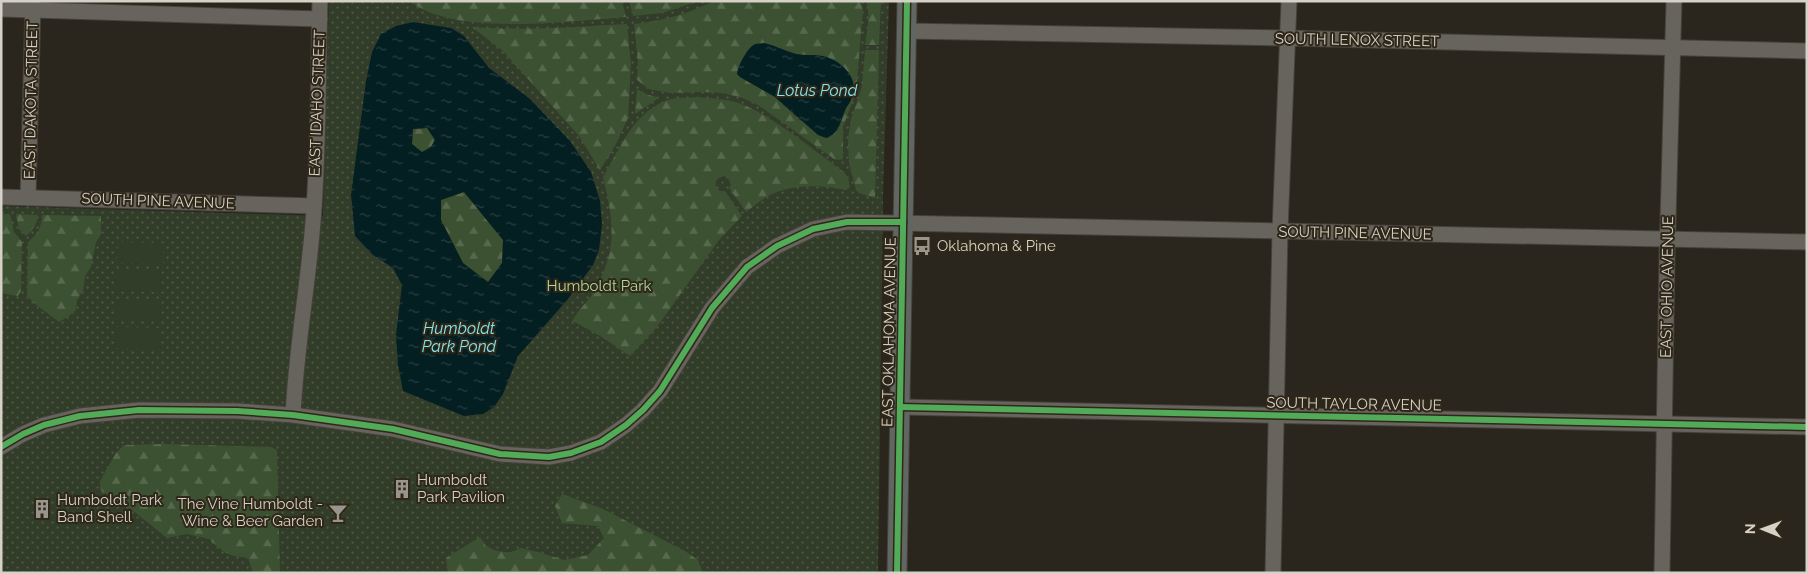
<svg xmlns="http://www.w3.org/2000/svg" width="1808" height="574" font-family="Raleway,sans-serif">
  <defs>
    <pattern id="green-dots" width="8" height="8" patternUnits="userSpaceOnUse" patternTransform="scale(1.25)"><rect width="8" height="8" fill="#313d28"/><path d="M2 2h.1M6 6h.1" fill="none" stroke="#4e5846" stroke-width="1.8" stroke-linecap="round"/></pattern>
    <pattern id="forest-firs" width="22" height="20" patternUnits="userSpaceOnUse" patternTransform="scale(1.25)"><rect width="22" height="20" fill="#3c5131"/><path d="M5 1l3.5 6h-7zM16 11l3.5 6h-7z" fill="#57694d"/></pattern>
    <pattern id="water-ripples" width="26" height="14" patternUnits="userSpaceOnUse" patternTransform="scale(1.25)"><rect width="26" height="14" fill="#041f22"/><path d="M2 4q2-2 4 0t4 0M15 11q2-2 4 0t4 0" fill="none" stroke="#283e41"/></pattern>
  </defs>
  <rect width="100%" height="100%" fill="#2a261d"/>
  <path fill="url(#green-dots)" d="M329,1H889L883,196L878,573H1V206L323,216Z"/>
  <g fill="url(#forest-firs)" fill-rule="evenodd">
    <path d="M410,1H622L626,17C572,21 453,37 410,1Z"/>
    <path d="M629,1H699L662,13L633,16Z"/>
    <path d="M714,1H860L863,10L856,92L843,127V159L839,160L834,159L758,105L743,98L723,93L701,92L670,93L649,89L637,80L638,62L634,24C666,20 684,15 714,1ZM764,43L794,54L853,95L846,109L838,130L799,120L775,97L740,77Z"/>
    <path d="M866,1H881L879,45H865C867,30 871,16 866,1Z"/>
    <path d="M627,24L631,65L628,118L615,146L600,170L579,136L503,51L472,27C526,31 573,27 627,24Z"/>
    <path d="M865,50H879L875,198L859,193L856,190L849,163L848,138L851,119L862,87Z"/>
    <path d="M637,89L646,94L659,98L635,114Z"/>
    <path d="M699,97C714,99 730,99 744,105C777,119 814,151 844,172L848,178L850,187L846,190C822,185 795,184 772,194C763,198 754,206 746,212L729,188L731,185L728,178L724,176L718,178L716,181C715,188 718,192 725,191L742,216L719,240L657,327L630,356L602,337L573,321C576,311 588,302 593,293C618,250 614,223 603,177C621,147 634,110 671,99C680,97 690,98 699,97Z"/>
    <path d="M427,128L435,139L431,147L422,153L412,144L413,129Z"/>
    <path d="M464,192L503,240L502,263L488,282L463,263L441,220V200Z"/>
    <path d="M1,214H10L14,232L22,242L21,291L18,296L1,293Z"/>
    <path d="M16,214L38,215C37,224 33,230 26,236L19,229Z"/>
    <path d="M42,215L101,216V234L96,242L91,267L85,276L83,291L77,300L76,310L69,316L59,322C51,315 29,301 27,295L28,242C37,235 42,227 42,215Z"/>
    <path d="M163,444L271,447L277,450L280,573H253L248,558L234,556L224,552L209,539L187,534L167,538L132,510L100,490V481L116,453L124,445Z"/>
    <path d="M562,494L603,509L685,551L698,560L703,573H448L446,558L480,537L486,546L494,550L503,552H512L521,548L538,552L564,560L588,555L604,538L598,526L562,523L555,506Z"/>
  </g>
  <g fill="#313d28">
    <path d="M118,242L163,243V264L117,263Z"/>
    <path d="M117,271H162V292L116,291Z"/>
    <path d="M116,299H162V320L116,319Z"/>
    <path d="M116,327L161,328V349L115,348Z"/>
  </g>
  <g fill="url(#water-ripples)" fill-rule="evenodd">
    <path d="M413,22L451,28L464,36L489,68L529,98L570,141L591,172L600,201L602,224L599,250L593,265L568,299L518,356L503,394L494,407L483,414L464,416L403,391L398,365L396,335L402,285L393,268L373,255L355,236L351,195L366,81L372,52L381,34L396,26ZM427,128L435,140L431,147L422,152L412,144L413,129ZM464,192L503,240L502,263L488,282L463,263L441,220V200Z"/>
    <path d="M764,43C774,45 783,50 793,53C802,56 813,54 823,56C840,60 858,76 853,94C852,99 849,104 846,108C840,120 840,134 826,138L818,135L775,97L740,77L737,74C738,66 747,48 755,44C757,44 762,43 764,43Z"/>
  </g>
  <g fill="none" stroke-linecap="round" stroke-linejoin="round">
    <g stroke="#45413b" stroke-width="17">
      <g id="minor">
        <path d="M1,9L320,19"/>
        <path d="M907,31L1288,38L1807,51"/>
        <path d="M1,197L314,206"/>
        <path d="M28,198L33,2"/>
        <path d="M900,407L1807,427"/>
        <path d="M293,415C296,350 308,286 313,222C319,149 318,75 320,1"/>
        <path d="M1,447L23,434L44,425L80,416L139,410L237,411L293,415L393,429L500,454L549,457L571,453L601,442L626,425L643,410L660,391L712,308L747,267L777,246L813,229L847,222L1807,242"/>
        <path d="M1273,573L1280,231L1289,1"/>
        <path d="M1662,573L1667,257L1674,1"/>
      </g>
    </g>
    <g stroke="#45413b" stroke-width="21">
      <path id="major" d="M897,573L907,1"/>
    </g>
    <use href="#minor" stroke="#67645e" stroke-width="15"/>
    <use href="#major" stroke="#606762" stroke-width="19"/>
    <g stroke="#2f2718" stroke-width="9">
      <g id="cycleway">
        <path d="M900,407L1807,427"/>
        <path d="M1,447L23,434L44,425L80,416L139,410L237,411L293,415L393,429L500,454L549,457L571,453L601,442L626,425L643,410L660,391L712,308L747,267L777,246L813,229L847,222H903"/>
        <path d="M897,573L907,1"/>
      </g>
    </g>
    <use href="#cycleway" stroke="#51ab58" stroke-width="6"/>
  </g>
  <defs>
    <g id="bus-bare" transform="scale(1.5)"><path d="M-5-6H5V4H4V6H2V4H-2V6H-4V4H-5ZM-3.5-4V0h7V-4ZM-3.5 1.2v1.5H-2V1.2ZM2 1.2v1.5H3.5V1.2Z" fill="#9a958c" stroke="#2f2718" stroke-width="2.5" paint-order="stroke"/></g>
    <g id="building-bare" transform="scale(1.5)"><path d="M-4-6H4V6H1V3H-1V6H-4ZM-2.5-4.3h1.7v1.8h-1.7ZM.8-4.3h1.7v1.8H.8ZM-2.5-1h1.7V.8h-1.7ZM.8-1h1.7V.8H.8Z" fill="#9a958c" stroke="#2f2718" stroke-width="2.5" paint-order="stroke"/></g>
    <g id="bar-bare" transform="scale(1.5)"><path d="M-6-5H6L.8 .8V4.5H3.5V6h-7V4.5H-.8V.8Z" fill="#9a958c" stroke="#2f2718" stroke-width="2.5" paint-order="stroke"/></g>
  </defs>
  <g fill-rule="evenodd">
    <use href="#bus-bare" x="922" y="246"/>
    <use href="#building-bare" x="402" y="489"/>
    <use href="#building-bare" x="42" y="509"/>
    <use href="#bar-bare" x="338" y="513"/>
  </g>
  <g text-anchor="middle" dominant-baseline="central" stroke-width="4" stroke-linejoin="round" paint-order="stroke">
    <g font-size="15" fill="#d6d1c7" stroke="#2f2718">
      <text transform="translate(1357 40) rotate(1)">SOUTH LENOX STREET</text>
      <text transform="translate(31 100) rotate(-89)">EAST DAKOTA STREET</text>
      <text transform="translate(317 103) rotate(-88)">EAST IDAHO STREET</text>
      <text transform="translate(158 201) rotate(2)">SOUTH PINE AVENUE</text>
      <text transform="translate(1355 233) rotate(1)">SOUTH PINE AVENUE</text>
      <text transform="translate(1667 287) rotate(-89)">EAST OHIO AVENUE</text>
      <text transform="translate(889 332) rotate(-89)">EAST OKLAHOMA AVENUE</text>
      <text transform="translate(1354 404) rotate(1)">SOUTH TAYLOR AVENUE</text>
    </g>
    <g font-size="15" fill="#d6d1c7" stroke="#2f2718" text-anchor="start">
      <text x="937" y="246">Oklahoma &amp; Pine</text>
      <text x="417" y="480">Humboldt<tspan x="417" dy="17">Park Pavilion</tspan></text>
      <text x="57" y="500">Humboldt Park<tspan x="57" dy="17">Band Shell</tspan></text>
      <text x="323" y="504" text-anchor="end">The Vine Humboldt -<tspan x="323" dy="17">Wine &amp; Beer Garden</tspan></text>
    </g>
    <g font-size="15" fill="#aed89a" stroke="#2f2718">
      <text x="599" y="286">Humboldt Park</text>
    </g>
    <g font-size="16" font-style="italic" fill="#82e6f0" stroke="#2f2718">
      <text x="817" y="90">Lotus Pond</text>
      <text x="459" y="328">Humboldt<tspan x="459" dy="18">Park Pond</tspan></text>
    </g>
  </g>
  <rect width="1808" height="574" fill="none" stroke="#d6d1c7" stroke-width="5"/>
  <g transform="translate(1763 529) rotate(271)" stroke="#2f2718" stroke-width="4" paint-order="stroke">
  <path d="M0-4L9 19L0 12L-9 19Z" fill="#d6d1c7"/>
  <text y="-8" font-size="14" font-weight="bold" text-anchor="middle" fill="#d6d1c7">N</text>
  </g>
</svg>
